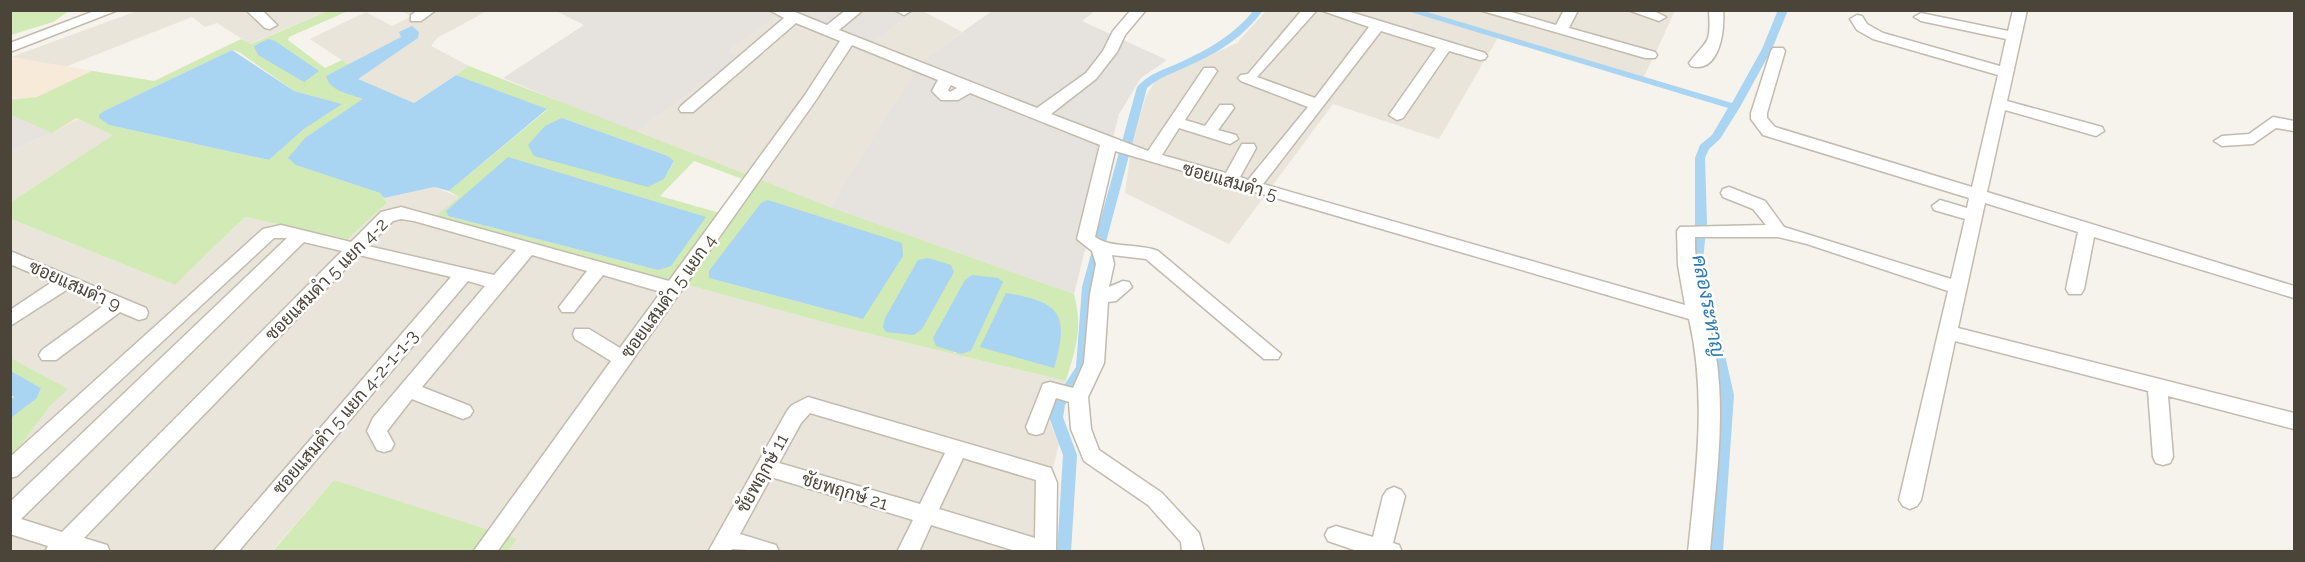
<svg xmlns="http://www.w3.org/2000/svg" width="2305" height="562" font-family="Raleway,Sarabun,sans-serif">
  <rect width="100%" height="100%" fill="#f6f3ec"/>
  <g fill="#eae5da">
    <path d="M137,11H328L250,44L217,23L205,27L192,17L65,67L11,57Z"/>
    <path d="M401,11H487L437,38L431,46L469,66L414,103L357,79L418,38L401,37L349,65L310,39L366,12L392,26L412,16Z"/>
    <path d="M915,11H923L962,32L920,62L872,43Z"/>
    <path d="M1266,11H1675L1644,77L1500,34L1439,139L1333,104L1229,244L1125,193L1132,142L1146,96L1156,80L1237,43Z"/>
    <path d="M773,17L915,73L830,207L635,133L738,58L729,51Z"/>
    <path d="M76,118L114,135L11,202V150L52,133Z"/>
    <path d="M434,187L459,197L437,216L842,327L1066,381L1049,420L1059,444L1052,472L1050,551H508L516,539L334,480L272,551H11L10,458L50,406L67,389L11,358V219L175,285L245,217L348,239L387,203L384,198Z"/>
  </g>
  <path fill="#f7ead8" d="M10,57L154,81L52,133L11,115Z"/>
  <g fill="#e6e2dd">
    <path d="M554,10L915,11L872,43L920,62L992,11H1095L1082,21L1167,60L1141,78L1119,114L1074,294L830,207L914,73L774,17L729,51L738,58L635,133L503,78L584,25Z"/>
    <path d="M11,115L52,133L11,150Z"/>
  </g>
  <g fill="#d2eab5" fill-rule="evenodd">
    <path d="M11,10H69V11L53,22L11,35Z"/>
    <path d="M328,11H348L289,37L288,40L325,68L342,60L349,65L326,76L342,92L364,99L306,137L297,165L380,193L387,203L348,239L245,217L175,285L11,219V202L113,135L76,118L52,133L11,115L10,100L37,97L92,71L154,81L241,39L251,44ZM232,50L239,52L294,91L341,104L304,129L269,160L109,125L99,118L104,111Z"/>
    <path d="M469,66L830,207L1074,294C1083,330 1076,346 1066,381L842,327L436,216L459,197L449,191L547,110L456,75ZM562,118L668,156L674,162L664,179ZM694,161L745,180L720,213L660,196ZM446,211L658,270L448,216ZM709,271L863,319L709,278ZM1002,282L971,351L954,353Z"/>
    <path d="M11,358L68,389L50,406L11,458V418L37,398L41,388L11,371Z"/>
    <path d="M334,480L517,539L508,551L272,552Z"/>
  </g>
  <g fill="#a9d4f2">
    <path d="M412,26L419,32L418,38L358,79L414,103L456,75L547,109L449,191L434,187L384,198L380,193L296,165L288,158L306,137L363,99C351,94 330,92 326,76L401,37L399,32Z"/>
    <path d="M268,39L275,41L319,71L304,82L258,55L254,46Z"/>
    <path d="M232,50L294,91L342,104L304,129L269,160L109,125L99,118V115L104,111Z"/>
    <path d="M562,118L668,156L674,161L664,179L648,187L534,156L528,145L545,126Z"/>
    <path d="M508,157L706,217L671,266L658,270L448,216L446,211Z"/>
    <path d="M768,200L902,243L903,256L863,319L709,278V271L761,203Z"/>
    <path d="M928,258L951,265L954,272L922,329L914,335L886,332L883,327L885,318L918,260Z"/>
    <path d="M972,275L998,278L1003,282L971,351L961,354L936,346L933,338L965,280Z"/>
    <path d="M1006,293C1060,302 1070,314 1054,368L980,347Z"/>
    <path d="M11,371L41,388L37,398L11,418V399L14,397L11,395Z"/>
  </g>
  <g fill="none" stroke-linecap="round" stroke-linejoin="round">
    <g fill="#a9d4f2" fill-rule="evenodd">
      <path d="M1254,10H1263C1244,37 1218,53 1188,66C1174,73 1159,77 1147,88L1094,287L1088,367L1065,405L1063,417L1077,455L1071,552H1057L1063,455L1049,417L1052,404L1076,367L1082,287L1137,87C1149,73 1166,69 1181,62C1209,49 1234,35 1254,10Z"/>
      <path d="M1404,10H1420L1732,103L1762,49L1778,10H1788L1772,49L1740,107L1720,139L1709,149L1705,158L1707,223L1703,259L1734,395L1723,552H1709L1720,395L1691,259L1695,223V158L1700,145L1712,135L1728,108Z"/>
    </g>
    <g stroke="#c2bbae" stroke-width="3">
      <g id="minor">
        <path d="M97,10H118L10,52V43Z"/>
        <path d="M246,10H262L277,25L270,29L265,28Z"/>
        <path d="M418,10H436L421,21H411V15Z"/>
        <path d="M769,10H790L827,25L846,10H863L839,30L1037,108L1086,73L1103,51L1113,31L1131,10H1146L1125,35L1117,52L1096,79L1051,114L1148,151L1204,68H1214L1217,71L1185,120L1205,126L1220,105H1232L1234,108L1218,130L1236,135L1238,139L1230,144L1179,128L1162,155L1226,173L1242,144H1254L1256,148L1240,177L1248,180L1308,107L1241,81L1238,78L1241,75L1248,74L1302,10H1317L1257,77L1315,98L1369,27L1320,10H1344L1485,53L1487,56L1485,59L1480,60L1449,51L1403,118L1397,120L1389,115L1436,48L1381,31L1263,184L1685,305L1678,265L1677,231L1680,227L1766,225L1753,209L1723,197L1721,193L1723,189L1729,187L1765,201L1784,227L1951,279L1965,219L1934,210L1932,206L1940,200L1967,208L1969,198L1763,135L1751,119V113L1771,51L1773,48H1783L1785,51L1767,113V118L1775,127L1972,187L1998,75L1873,39L1857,30L1850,19L1857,15L1862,16L1867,24L1883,33L2000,66L2006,39L1921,21L1914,17L1921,13L2008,31L2013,10H2027L2007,101L2102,127L2104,131L2096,136L2005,110L1987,192L2294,286V298L2094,237L2084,289L2081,294H2069L2066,289L2078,232L1985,203L1958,328L2294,413V429L2168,396L2173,457L2170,463L2163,465L2156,463L2153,457L2148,391L1955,341L1921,500L1917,506L1910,509L1903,506L1899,500L1948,291L1807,244L1778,237H1695C1694,281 1711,321 1717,363C1725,426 1715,489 1710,552H1688C1696,473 1707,397 1689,319L1115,151L1095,237C1112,249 1139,243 1158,251L1281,354L1278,359H1264L1146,259L1112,255L1114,264L1109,287L1123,281L1129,282L1132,287L1116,301L1108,302L1104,363L1088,397L1091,429L1099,450L1162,493L1199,533L1204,552H1182L1181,542L1148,505L1084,461L1071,429L1069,402L1056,398L1043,433L1036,435L1029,433L1026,427L1043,384L1050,382L1073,388L1084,363L1090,294L1096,264L1092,251L1077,239L1100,145L970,93L958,100H941L932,91L938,80L852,45L816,100L497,552H473L611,361L575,339L573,334L575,329H589L620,348L661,292L603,275L574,312H562L559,307L587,271L532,255L422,387L470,406L473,411L470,416L463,419L412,399L387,431L394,444L391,450L384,452L377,450L367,431L373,418L485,286L468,281L238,552H213L451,277L359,255L84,538L107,545L110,552H45L48,546L10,534V502L287,238H274L17,476L10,478V457L263,229L281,225L351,242L381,212L401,207L669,281L805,95L840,41L796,23L693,112H681L679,109L681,106L784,18ZM951,85L957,88L950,92L948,90ZM401,219L414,221L516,250L494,275L368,246L393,221ZM304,242L342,251L62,532L21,519Z"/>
        <path d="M894,10H911V11L904,15Z"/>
        <path d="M1479,10H1504L1556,25L1564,10H1578L1569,28L1655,52L1657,55L1655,58H1645Z"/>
        <path d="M1628,10H1652L1666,17L1659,21Z"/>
        <path d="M1709,10H1723C1725,29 1720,74 1691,66L1689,63C1708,38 1711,46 1709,10Z"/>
        <path d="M2273,117L2294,121V131L2276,128L2253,144L2222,146L2214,141L2222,136L2249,134Z"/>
        <path d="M10,251L146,308L148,313L146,318L139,320L120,312L56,360H42L39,355L42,350L104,305L68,289L10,326V310L52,282L10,264Z"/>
        <path d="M808,397L1051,468L1057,483L1056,552H1019L931,525L919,552H897L913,520L771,477L740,534L776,545L779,552L732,549L731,552H708L787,411L792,405ZM810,413L945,453L920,504L779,463L801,423ZM963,458L1036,480L1035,538L939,509Z"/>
        <path d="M1394,487L1401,490L1405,496L1393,543L1399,545L1402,552H1360L1328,541L1325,535L1328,529L1336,526L1373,537L1383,496L1387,490Z"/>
      </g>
    </g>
    <use href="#minor" fill="#fff" fill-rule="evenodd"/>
  </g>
  <g text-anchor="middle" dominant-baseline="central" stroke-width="5" stroke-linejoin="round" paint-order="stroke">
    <g font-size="18" fill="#4b4439" stroke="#fff">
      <text transform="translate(1230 181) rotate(16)">ซอยแสมดำ 5</text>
      <text transform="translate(326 279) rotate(-45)">ซอยแสมดำ 5 แยก 4-2</text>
      <text transform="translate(75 285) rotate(24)">ซอยแสมดำ 9</text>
      <text transform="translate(668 296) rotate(-54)">ซอยแสมดำ 5 แยก 4</text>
      <text transform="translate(345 412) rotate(-49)">ซอยแสมดำ 5 แยก 4-2-1-1-3</text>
      <text transform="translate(762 473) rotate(-61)">ชัยพฤกษ์ 11</text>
      <text transform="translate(845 491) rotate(17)">ชัยพฤกษ์ 21</text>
    </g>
    <g font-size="20" font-style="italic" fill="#2e7ab2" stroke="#fff">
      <text transform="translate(1709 306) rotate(79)">คลองระหาญ</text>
    </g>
  </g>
  <rect width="2305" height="562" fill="none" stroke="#4b4439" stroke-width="24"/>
</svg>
